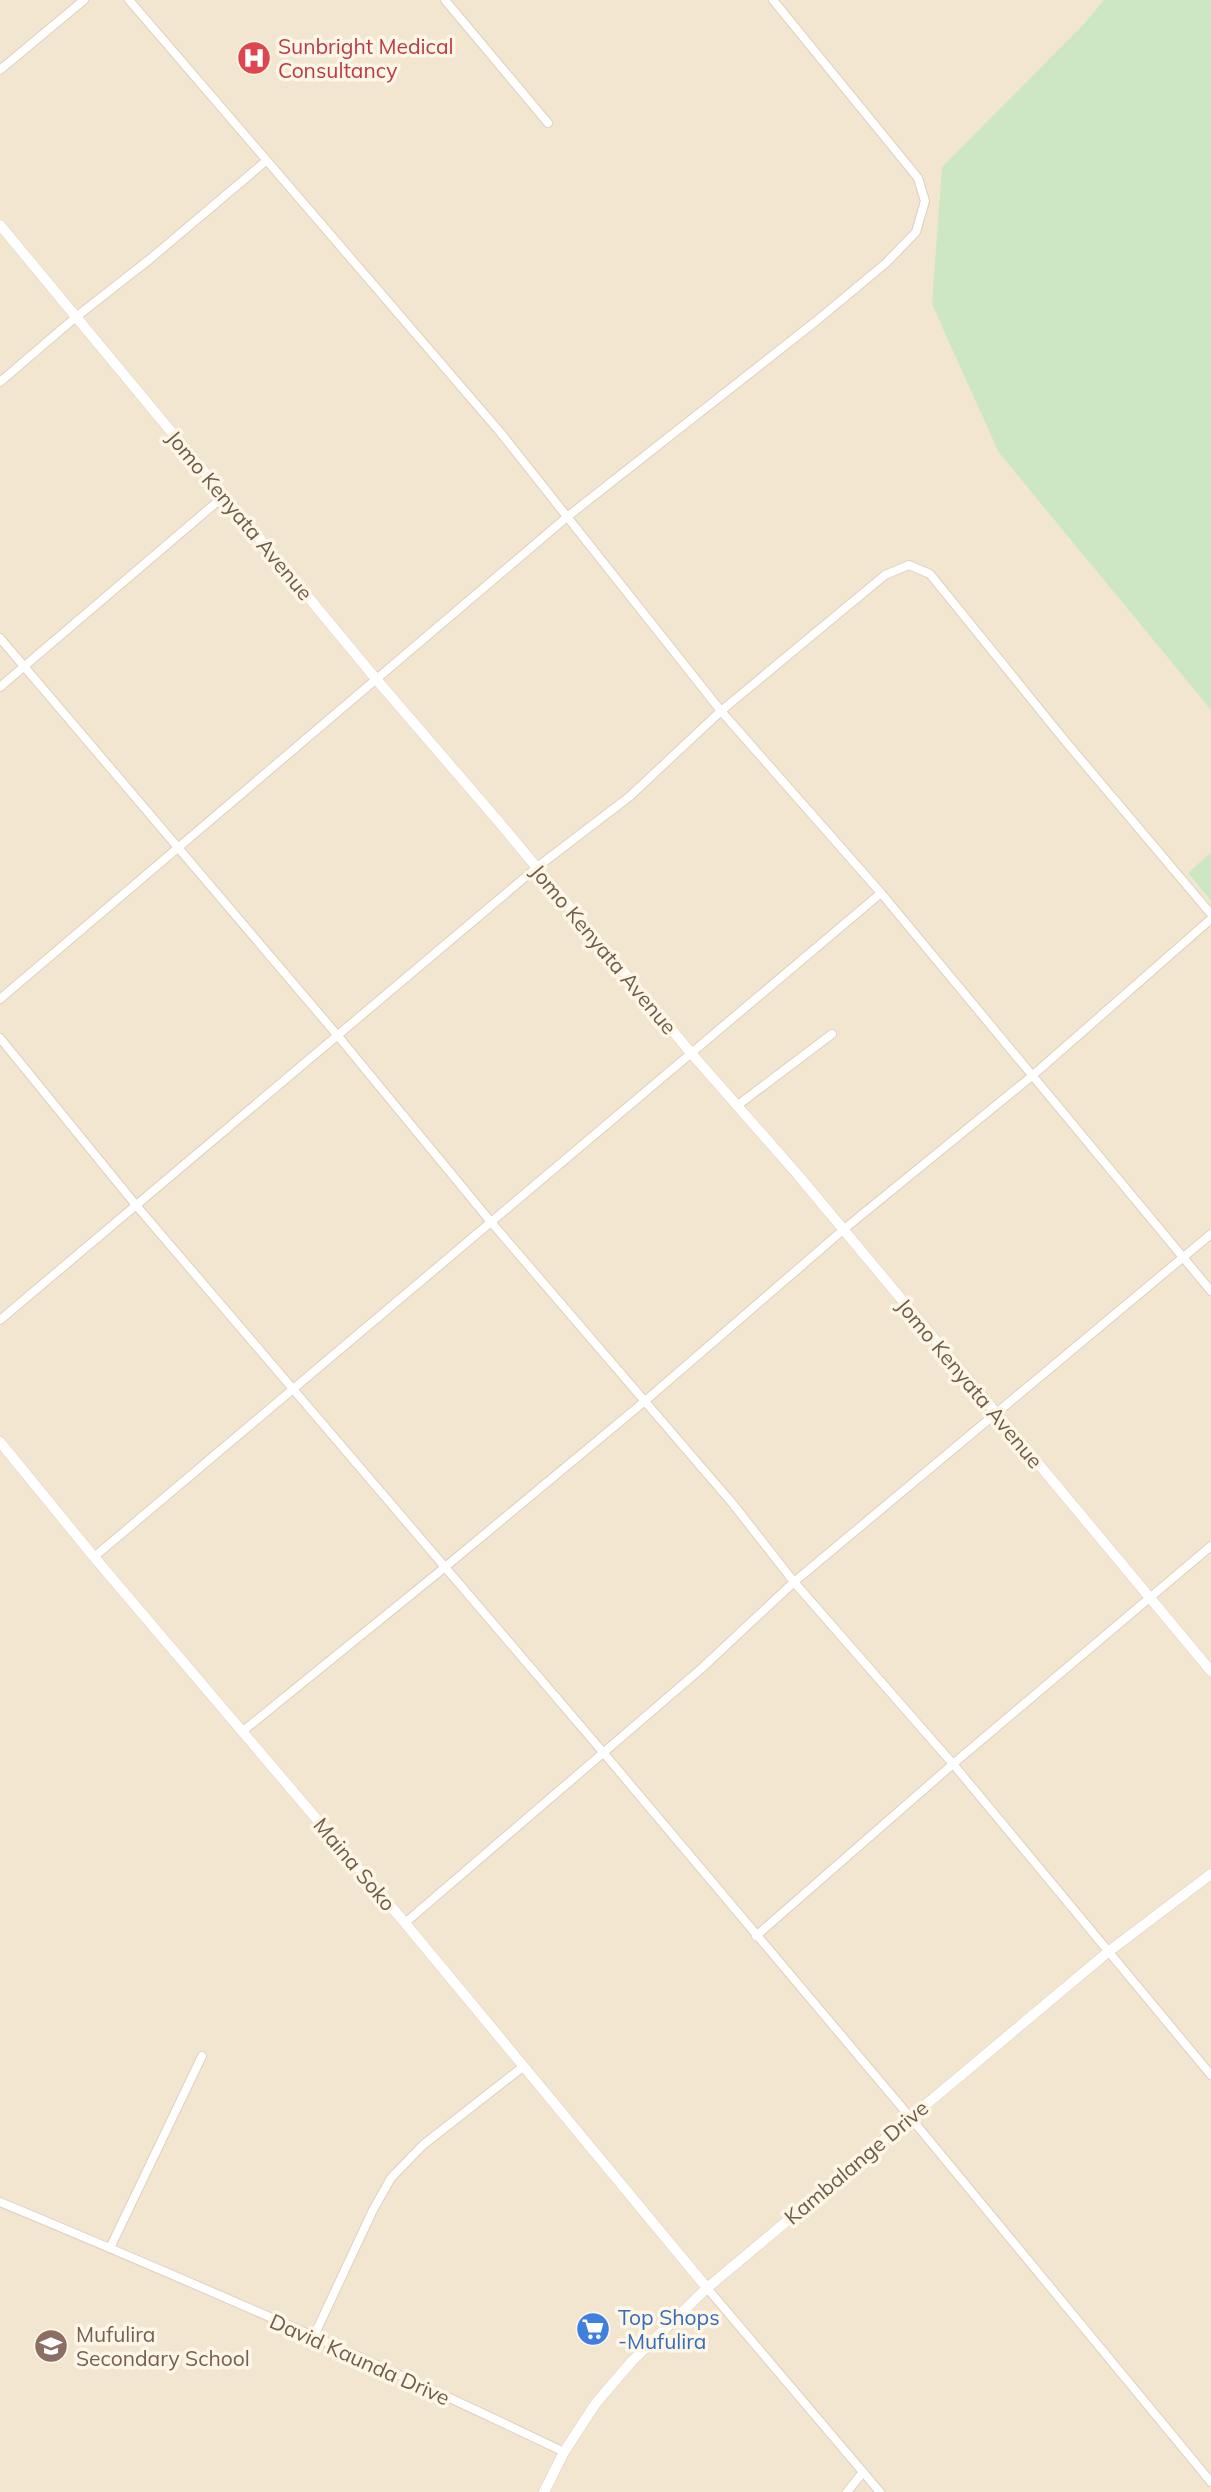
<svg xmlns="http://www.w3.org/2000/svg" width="1211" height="2492" font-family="Mulish,sans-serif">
  <rect width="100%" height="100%" fill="#fbf4e1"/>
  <path fill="#f2e6d0" d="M0,0H1104L1083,25L999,453L1211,710V852L1188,873L1211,901V2492H0Z"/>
  <g fill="#cce7c1">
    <path d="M1104,0H1211V710L999,453L932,304L942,167L1083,25Z"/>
    <path d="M1211,852V901L1188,873Z"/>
  </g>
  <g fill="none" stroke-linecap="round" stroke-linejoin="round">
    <g stroke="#ded0be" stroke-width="10">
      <g id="minor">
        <path d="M129,0L500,432L721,711L881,893L1211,1291"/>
        <path d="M445,0L548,123"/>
        <path d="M0,70L84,0"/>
        <path d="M0,382L76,317L150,259L266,161"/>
        <path d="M0,638L338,1036L491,1222L733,1504L794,1582L953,1764L1211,2075"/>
        <path d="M0,687L224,496"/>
        <path d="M0,999L567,517L815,322L886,263L916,232L925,201L918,178L773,0"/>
        <path d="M0,1038L135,1204L602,1751L910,2117L1211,2482"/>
        <path d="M738,1105L832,1034"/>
        <path d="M0,1320L536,868L629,797L721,711L885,575L909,565L930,574L1066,742L1211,914"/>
        <path d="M94,1557L881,893"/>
        <path d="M243,1731L444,1568L645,1401L843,1230L1032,1076L1211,919"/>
        <path d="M405,1923L702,1668L794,1582L1211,1234"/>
        <path d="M756,1936L953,1764L1211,1546"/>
        <path d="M0,2202C190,2281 379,2363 564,2452"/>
        <path d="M110,2248L202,2056"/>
        <path d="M707,2288L880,2492"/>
        <path d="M313,2338L373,2210L391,2178L423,2145L524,2066"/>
        <path d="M847,2492L863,2472"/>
      </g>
    </g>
    <g stroke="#ded0be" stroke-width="11">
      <g id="tertiary">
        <path d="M0,225L376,679L499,822L691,1053L798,1175L1211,1671"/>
        <path d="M0,1442L94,1557L405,1923L707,2288"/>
        <path d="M544,2492L564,2452L596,2403L632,2361L707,2288L1108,1952L1211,1874"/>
      </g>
    </g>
    <use href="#minor" stroke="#fff" stroke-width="8"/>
    <use href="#tertiary" stroke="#fff" stroke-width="10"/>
  </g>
  <defs>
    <g id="hospital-disc" transform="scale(1.75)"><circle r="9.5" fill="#e0444e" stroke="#fef7e7"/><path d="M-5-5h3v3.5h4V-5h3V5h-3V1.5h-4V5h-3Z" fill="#fff"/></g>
    <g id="supermarket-disc" transform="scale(1.75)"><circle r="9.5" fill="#3f7fe0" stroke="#fef7e7"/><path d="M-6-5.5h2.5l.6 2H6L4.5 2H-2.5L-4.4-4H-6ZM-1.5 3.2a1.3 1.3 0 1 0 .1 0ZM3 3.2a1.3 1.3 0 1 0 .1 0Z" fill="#fff"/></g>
    <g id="school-disc" transform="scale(1.75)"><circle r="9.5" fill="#8d6e63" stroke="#fef7e7"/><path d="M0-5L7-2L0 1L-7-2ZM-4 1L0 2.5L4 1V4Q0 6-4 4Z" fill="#fff"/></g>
  </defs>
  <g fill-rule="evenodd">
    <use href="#hospital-disc" x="254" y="58"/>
    <use href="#supermarket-disc" x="593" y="2329"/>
    <use href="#school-disc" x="51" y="2346"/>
  </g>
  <g text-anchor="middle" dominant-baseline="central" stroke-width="7" stroke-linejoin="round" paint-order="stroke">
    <g font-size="21" fill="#be3a42" stroke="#fef7e7" text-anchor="start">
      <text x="278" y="46">Sunbright Medical<tspan x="278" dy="24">Consultancy</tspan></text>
    </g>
    <g font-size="21" fill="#715b49" stroke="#fef7e7">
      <text transform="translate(240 515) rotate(50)">Jomo Kenyata Avenue</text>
      <text transform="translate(604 949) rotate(50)">Jomo Kenyata Avenue</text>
      <text transform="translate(970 1383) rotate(50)">Jomo Kenyata Avenue</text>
      <text transform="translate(355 1864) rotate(50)">Maina Soko</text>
      <text transform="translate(856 2162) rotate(-40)">Kambalange Drive</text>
      <text transform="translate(360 2359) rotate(24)">David Kaunda Drive</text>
    </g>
    <g font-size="21" fill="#366cbe" stroke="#fef7e7" text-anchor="start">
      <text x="618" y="2317">Top Shops<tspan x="618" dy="24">-Mufulira</tspan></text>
    </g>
    <g font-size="21" fill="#785e54" stroke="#fef7e7" text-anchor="start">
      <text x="76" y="2334">Mufulira<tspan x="76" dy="24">Secondary School</tspan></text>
    </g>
  </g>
</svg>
